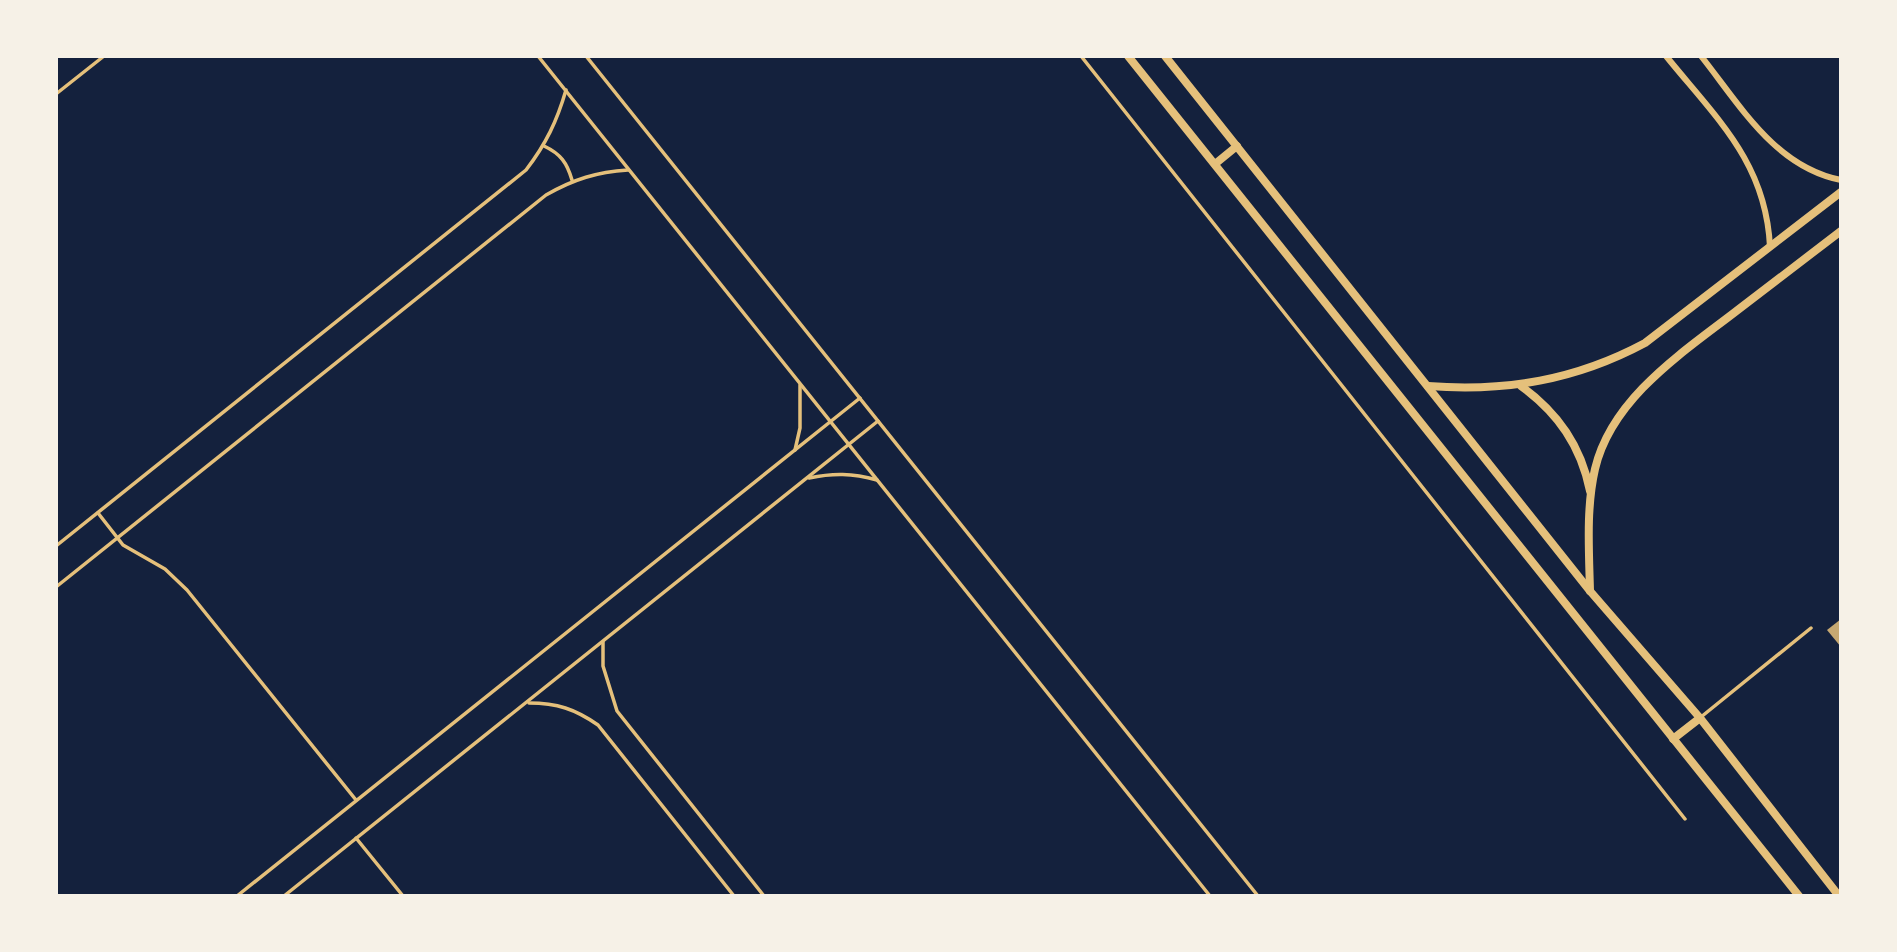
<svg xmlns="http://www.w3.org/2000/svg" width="1897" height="952" font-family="Mulish,sans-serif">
  <rect width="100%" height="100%" fill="#14213d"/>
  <path fill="#c6a872" d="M1841,619V647L1827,630Z"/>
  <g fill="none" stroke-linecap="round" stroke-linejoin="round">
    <g stroke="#e5c07b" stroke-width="3.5">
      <path d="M538,56L1210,896"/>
      <path d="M586,56L1258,896"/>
      <path d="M1081,56L1685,819"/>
      <path d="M56,94L104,56"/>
      <path d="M544,146C561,154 567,163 572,180"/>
      <path d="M795,450L800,428V385"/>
      <path d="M809,478C833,473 852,473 877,480"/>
      <path d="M98,513L123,545L165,569L187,590L356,800"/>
      <path d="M56,546L526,170C546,144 557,121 566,90"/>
      <path d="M56,587L546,195C574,179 597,172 628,170"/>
      <path d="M603,642V666L617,711L764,896"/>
      <path d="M529,703C557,703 575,709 598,725L734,896"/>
      <path d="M1701,717L1811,628"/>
      <path d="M356,838L403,896"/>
      <path d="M237,896L860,398"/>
      <path d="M284,896L878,421"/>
    </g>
    <g stroke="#e5c07b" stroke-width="6">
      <path d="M1666,56C1716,118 1766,162 1770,247"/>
      <path d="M1701,56C1740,105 1775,167 1841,180"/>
    </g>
    <g stroke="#e5c07b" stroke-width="8">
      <path d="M1128,56L1799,896"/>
      <path d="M1165,56L1590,591L1700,718L1839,896"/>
      <path d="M1215,164L1237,146"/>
      <path d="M1428,386C1506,392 1576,380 1645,343L1841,192"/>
      <path d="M1521,386C1558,413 1581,446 1590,491"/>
      <path d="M1590,591C1589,551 1586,508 1595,469C1612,397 1685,351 1739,309C1773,283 1807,257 1841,231"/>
      <path d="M1673,739L1700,718"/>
    </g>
  </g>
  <rect width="1897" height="952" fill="none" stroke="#f6f1e7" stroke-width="116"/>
</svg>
